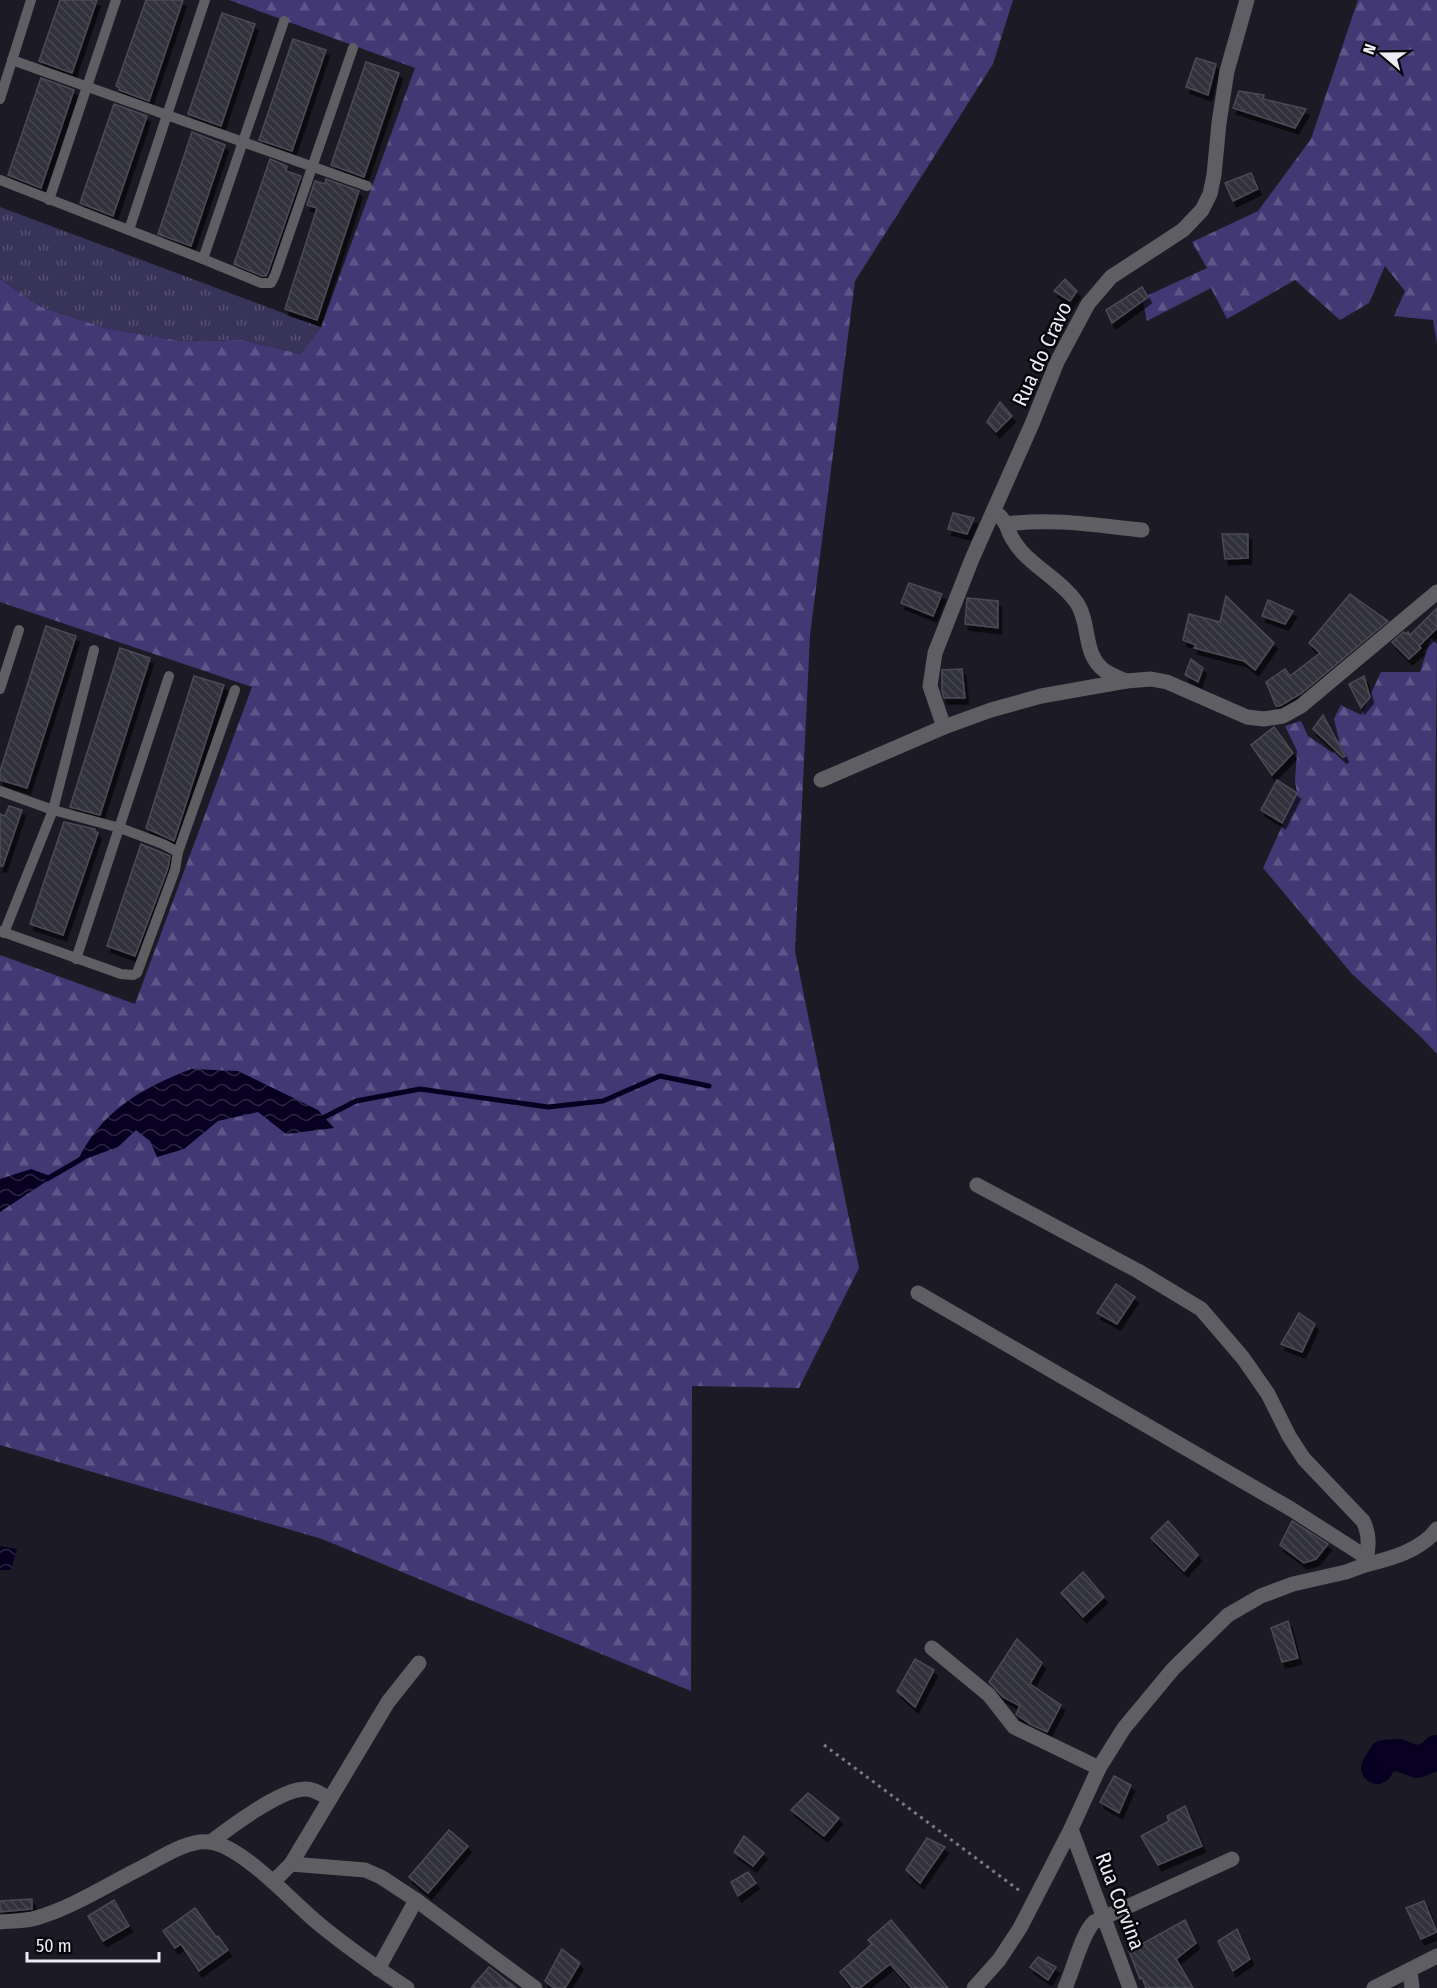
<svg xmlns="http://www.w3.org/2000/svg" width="1437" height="1988" font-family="'Fira Sans Condensed',sans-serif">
  <defs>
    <pattern id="grass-tufts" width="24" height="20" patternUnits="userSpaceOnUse" patternTransform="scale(1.5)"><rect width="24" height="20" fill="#383358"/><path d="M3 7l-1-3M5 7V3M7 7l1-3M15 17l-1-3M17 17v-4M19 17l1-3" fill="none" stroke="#555171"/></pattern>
    <pattern id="forest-firs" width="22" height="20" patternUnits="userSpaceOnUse" patternTransform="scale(1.5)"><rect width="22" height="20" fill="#423874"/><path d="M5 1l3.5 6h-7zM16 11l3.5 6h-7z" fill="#5e5588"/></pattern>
    <pattern id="water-waves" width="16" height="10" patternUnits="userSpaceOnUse" patternTransform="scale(1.5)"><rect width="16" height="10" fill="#070021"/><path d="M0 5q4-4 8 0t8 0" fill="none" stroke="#2b2542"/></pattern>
    <pattern id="building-back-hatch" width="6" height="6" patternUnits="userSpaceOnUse" patternTransform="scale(1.5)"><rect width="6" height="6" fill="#32313c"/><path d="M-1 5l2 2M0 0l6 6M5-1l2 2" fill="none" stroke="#46454f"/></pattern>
    <filter id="shadow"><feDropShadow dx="3.5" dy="6" stdDeviation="0" flood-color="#0009"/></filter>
  </defs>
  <rect width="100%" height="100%" fill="#1c1b25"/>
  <path fill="url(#grass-tufts)" d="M0,207L321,327L300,354L243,340L180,341L105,328L41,307L0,279Z"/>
  <g fill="url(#forest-firs)">
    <path d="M229,0H1013L993,64L855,281L810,635L795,951L859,1268L799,1388L692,1386L691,1691L322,1539L0,1445V955L135,1004L252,687L0,602V279L41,307L105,328L180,341L243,340L300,354L321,327L415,68Z"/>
    <path d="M1358,0H1437V343L1433,320L1394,316L1405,291L1385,266L1369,303L1340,320L1295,280L1227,319L1211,288L1147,321L1142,298L1207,268L1192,242L1258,211L1311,139Z"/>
    <path d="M1431,638L1437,644L1435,822L1437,1054L1421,1037L1352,974L1263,868L1297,793L1295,781L1297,751L1285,726L1301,721L1308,736L1333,753L1339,740L1334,719L1341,705L1361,715L1381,672H1420Z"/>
  </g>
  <g fill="url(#water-waves)">
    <path d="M191,1069L238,1071L318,1110L334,1128L286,1134L258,1112L218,1121L184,1149L157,1157L150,1141L136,1130L118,1147L77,1162C101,1111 140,1089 191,1069Z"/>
    <path d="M31,1169L53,1177L0,1212V1179Z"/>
    <path d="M0,1546L17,1549L11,1570H0Z"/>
  </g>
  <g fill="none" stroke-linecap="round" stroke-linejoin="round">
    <g stroke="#070021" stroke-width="5">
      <path d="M319,1120L356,1101L420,1089L548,1107L603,1101L660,1076L709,1086"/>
      <path d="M47,1179L83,1158"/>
    </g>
    <path stroke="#070021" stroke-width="32" d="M1377,1768L1384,1756L1398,1755L1417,1762L1433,1756L1437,1751"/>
  </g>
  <g fill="url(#building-back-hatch)" stroke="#4c4b57" stroke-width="1.5" filter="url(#shadow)">
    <path d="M60,0H97L72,73L39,61Z"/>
    <path d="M146,0H183L149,101L119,90L120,88L116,86Z"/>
    <path d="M222,13L255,24L221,126L188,114Z"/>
    <path d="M293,39L326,50L292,151L259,140Z"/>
    <path d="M1196,58L1216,64L1208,95L1186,87Z"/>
    <path d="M366,62L399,73L364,177L331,165Z"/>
    <path d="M41,78L74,90L41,188L8,175Z"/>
    <path d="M1239,91L1264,95L1263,99L1306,109L1295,128L1233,108Z"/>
    <path d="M114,104L147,116L113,216L80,203Z"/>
    <path d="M192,132L225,145L191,246L158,234Z"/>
    <path d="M270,159L287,166L286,171L301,176L268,272L266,276H262L234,264Z"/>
    <path d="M1251,173L1258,189L1233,201L1225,183Z"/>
    <path d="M326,179L359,191L317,320L285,309L317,208L307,205L315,181L325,184Z"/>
    <path d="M1065,279L1077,291L1070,301L1054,291Z"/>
    <path d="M1142,287L1148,297L1112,323L1106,310Z"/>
    <path d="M1000,402L1012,416L996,432L987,422Z"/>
    <path d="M953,513L974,518L967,534L948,529Z"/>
    <path d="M1222,534H1248V558L1225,559Z"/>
    <path d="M909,583L942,594L933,616L901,603Z"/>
    <path d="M1350,594L1388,621L1302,693L1280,706H1276L1266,682L1285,669L1290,676L1320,653L1309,643Z"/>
    <path d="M1226,596L1274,643L1255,670L1244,661L1194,648L1196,645L1183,640L1189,614L1220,622Z"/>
    <path d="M967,598L998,601V628L965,624Z"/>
    <path d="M1268,600L1293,611L1285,624L1262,616Z"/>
    <path d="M1437,608V628L1419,646L1421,648L1409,659L1392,642L1404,632L1406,634L1408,632L1410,635Z"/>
    <path d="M46,626L76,636L27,788L0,780V771Z"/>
    <path d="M120,648L150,658L100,815L70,807Z"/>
    <path d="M1191,659L1203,668L1198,682L1185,675Z"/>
    <path d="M962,669L965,698H944L942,691V670Z"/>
    <path d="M194,676L224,685L174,841L146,828Z"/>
    <path d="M1364,676L1370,697L1361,708L1349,684Z"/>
    <path d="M1323,715L1345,756L1343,757L1313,729Z"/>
    <path d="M1274,727L1293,753L1272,775L1251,745Z"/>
    <path d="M1277,780L1297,793L1282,823L1261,810Z"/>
    <path d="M9,806L22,810L3,866H0V814L5,816Z"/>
    <path d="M64,822L95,829V831L98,833L63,935L30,924Z"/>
    <path d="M141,844L170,856L168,868L135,956L107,946Z"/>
    <path d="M1116,1284L1135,1297L1117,1324L1097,1313Z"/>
    <path d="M1299,1313L1315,1324L1302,1352L1281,1344Z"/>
    <path d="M1168,1521L1198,1555L1184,1571L1151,1538Z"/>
    <path d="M1292,1521L1328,1544L1316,1559L1304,1563L1280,1545Z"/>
    <path d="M1083,1572L1104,1597L1083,1617L1061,1593Z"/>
    <path d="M1288,1621L1298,1658L1282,1662L1271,1628Z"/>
    <path d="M1017,1639L1042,1663L1030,1684L1061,1705L1047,1732L1030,1724L1016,1714L1020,1706L1003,1697L989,1682Z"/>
    <path d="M915,1659L934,1670L915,1707L897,1691Z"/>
    <path d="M1114,1776L1131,1785L1119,1813L1100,1802Z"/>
    <path d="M808,1793L839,1818L824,1836L791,1810Z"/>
    <path d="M1185,1806L1202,1846L1158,1865L1141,1836L1169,1821L1167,1816Z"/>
    <path d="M449,1830L468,1846L428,1893L409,1877Z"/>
    <path d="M744,1836L764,1853L753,1866L734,1852Z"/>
    <path d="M927,1838L945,1847L920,1883L906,1870Z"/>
    <path d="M748,1872L756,1883L738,1896L731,1882Z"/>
    <path d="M32,1899V1909L0,1912V1901Z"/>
    <path d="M114,1900L129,1926L103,1941L88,1916Z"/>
    <path d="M1424,1901L1437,1932L1421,1939L1406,1908Z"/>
    <path d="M195,1908L216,1937L218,1936L228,1950L199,1971L181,1944L175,1948L163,1931Z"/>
    <path d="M891,1920L948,1988H912L890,1964L860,1988H853L840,1972L872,1944L868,1940Z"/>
    <path d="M1185,1920L1196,1943L1176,1959L1193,1988H1146L1142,1978L1140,1979L1129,1951Z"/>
    <path d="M1237,1929L1250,1959L1233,1971L1218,1941Z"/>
    <path d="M562,1949L580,1963L565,1988H554L545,1981Z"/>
    <path d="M1038,1957L1056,1967L1048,1980L1030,1967Z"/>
    <path d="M489,1967L516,1988H471Z"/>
  </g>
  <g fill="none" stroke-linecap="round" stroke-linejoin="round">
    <path stroke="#7b7a83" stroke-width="3" stroke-dasharray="3 4.5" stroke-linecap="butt" d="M824,1745L1020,1891"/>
    <g stroke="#5e5e63" stroke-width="10">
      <path d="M12,60L367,186"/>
      <path d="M0,99L31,0"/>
      <path d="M0,180L203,259L261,283H271L275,275L353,48"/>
      <path d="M49,200L116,0"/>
      <path d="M129,230L205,0"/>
      <path d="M203,259L284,21"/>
      <path d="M0,689L19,630"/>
      <path d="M0,791L53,810L120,828L163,844L178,852"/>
      <path d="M0,931L121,974L133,975L137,973L175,870L178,852L235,690"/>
      <path d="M4,933L53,810L94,650"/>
      <path d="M76,959L169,676"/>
    </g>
    <g stroke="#5e5e63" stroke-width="15">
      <path d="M1000,516L1006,524C1055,518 1093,525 1142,530"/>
      <path d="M1006,524C1017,562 1056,573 1077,603C1091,625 1082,654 1105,671C1111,675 1119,678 1126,681"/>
      <path d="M944,727L930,686L935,653L972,559L1032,424L1057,362L1088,304L1111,277L1183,230L1202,210L1210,194L1214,175L1219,123L1227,71L1247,0"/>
      <path d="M821,780L944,727L991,710L1041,696L1126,681L1151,679L1167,682L1247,717L1264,719L1283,716L1301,706L1437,592"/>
      <path d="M918,1293L1291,1509L1366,1557"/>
      <path d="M1365,1565C1389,1559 1421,1551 1437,1529"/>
      <path d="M932,1648L989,1695L1014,1727L1099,1768"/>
      <path d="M1071,1829L1130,1988"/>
      <path d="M211,1842C230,1827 280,1790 304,1789C314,1788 322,1795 330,1799"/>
      <path d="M291,1864L365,1870L381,1877L416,1900"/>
      <path d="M273,1882L291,1864L388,1702L419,1663"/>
      <path d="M0,1922C12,1921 25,1921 36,1918C74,1907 108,1884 143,1867C162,1857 188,1839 210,1842C244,1847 292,1902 319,1924C347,1947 377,1968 407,1988"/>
      <path d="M378,1969L416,1900L535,1988"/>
      <path d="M1410,1971L1412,1988"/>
      <path d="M974,1988L999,1960L1020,1928L1071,1829L1099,1768L1124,1728L1173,1669L1228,1615L1261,1596L1293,1584L1346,1572L1365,1565C1368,1549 1371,1537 1363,1521L1304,1459L1289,1436L1268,1394L1243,1358L1201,1309L1138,1271L977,1185"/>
      <path d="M1065,1988C1073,1971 1082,1933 1094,1922L1232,1859"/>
      <path d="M1374,1988L1437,1956"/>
    </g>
  </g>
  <g text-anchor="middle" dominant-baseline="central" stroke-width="5" stroke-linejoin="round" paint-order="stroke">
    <g font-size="21" fill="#edecf4" stroke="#07060a">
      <text transform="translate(1042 354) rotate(-65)">Rua do Cravo</text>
      <text transform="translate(1120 1901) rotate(69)">Rua Corvina</text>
    </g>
  </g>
  <g transform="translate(1383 54) rotate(290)" stroke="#07060a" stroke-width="4.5" paint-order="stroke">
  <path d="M0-4.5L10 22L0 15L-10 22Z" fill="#edecf4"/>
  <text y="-9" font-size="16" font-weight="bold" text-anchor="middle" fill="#edecf4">N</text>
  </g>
  <path d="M27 1952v9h132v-9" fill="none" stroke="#edecf4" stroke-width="3"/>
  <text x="36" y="1952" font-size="18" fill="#edecf4" stroke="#07060a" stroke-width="4.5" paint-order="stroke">50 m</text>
</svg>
